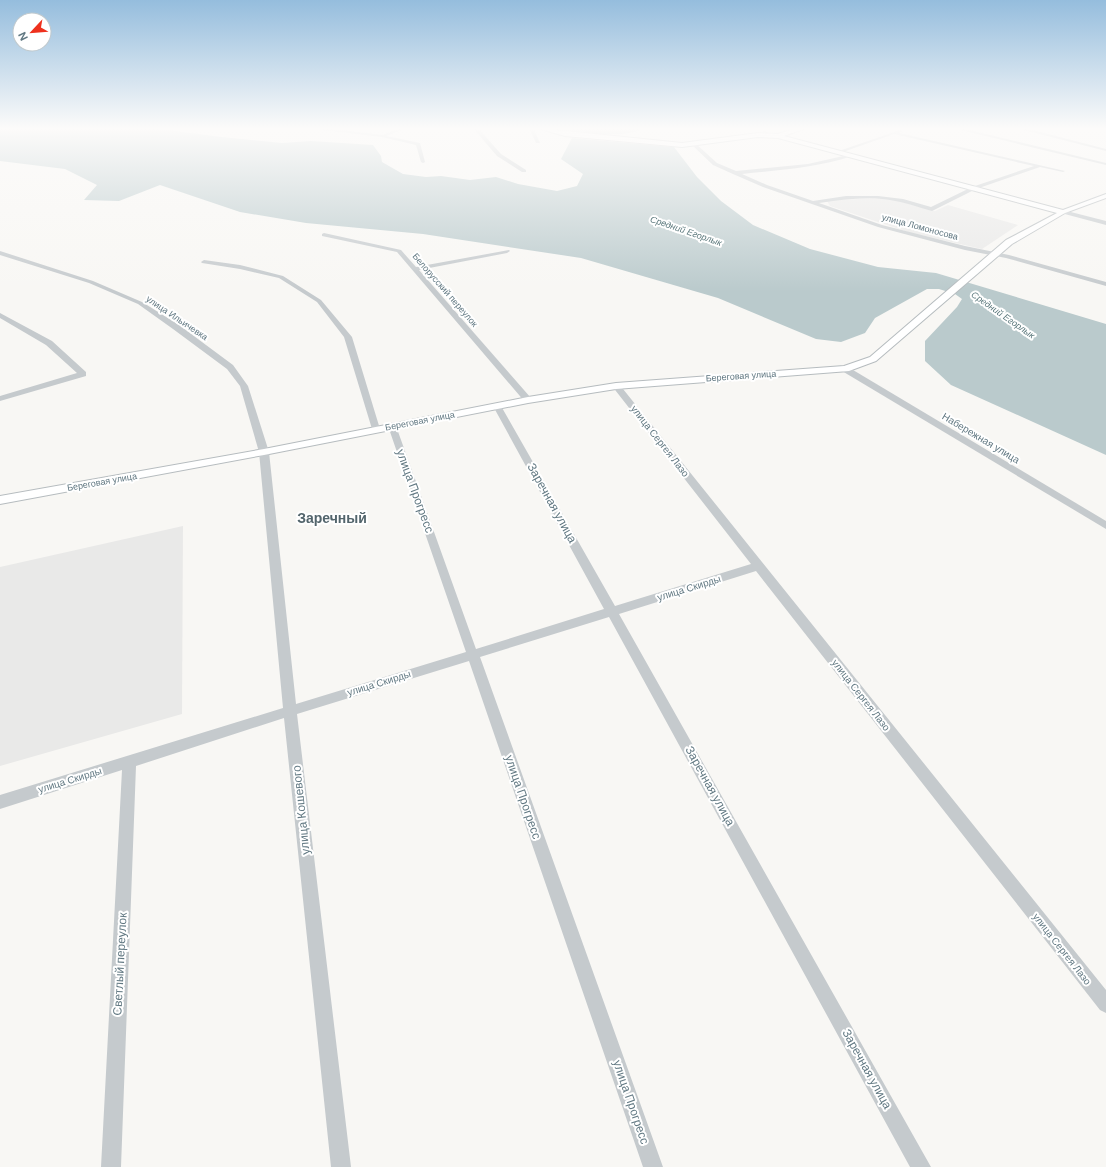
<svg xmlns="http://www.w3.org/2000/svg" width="1106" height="1167" font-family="'DM Sans',sans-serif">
  <rect width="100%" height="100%" fill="#f8f7f4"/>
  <g fill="#e9e9e8">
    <path d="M873,198L895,200L935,211L948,205L1018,225L982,249L911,233L830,206L827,201Z"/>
    <path d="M183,526L182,714L0,766V567Z"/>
  </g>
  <g fill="#bacacc">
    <path d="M0,128H151L222,137L282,143L311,141L373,145L381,156L382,162L403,174L426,177L441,176L470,180L496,177L518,184L557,191L577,186L583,174L561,159L572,138L674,147L697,177L721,201L753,225L810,249L878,267L936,273L1106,324V455L951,385L925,361V341L957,307L962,299L955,294L939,289H927L875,318L865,333L841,342L816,339L718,298L581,258L423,234L306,223L240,212L160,185L119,201L84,200L97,185L65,169L0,161Z"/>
    <path d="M562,128H645C619,140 589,132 562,128Z"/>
  </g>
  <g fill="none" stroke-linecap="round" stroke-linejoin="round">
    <g stroke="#b6bcbf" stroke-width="2">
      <path id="major" d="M537,128L682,143L758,133L778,134L797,128H806L784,136L1063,210L1106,194V198L1065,213L1012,244L876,361L849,371L616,389L528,403L264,455L0,504V496L264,449L528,397L616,383L844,366L870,357L1006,240L1057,213L778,138L758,137L682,147L565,136Z"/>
    </g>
    <g fill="#c5cacd" fill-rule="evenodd">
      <path d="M306,128H323L383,135L400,128H407L386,136L420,143L425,162L423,163L421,162L416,145L382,137Z"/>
      <path d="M473,128H478L501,154L526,170V172H522L497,156Z"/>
      <path d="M529,128H533L540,143H536Z"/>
      <path d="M952,128H961L1106,163V165Z"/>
      <path d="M1016,128H1025L1106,149V151Z"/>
      <path d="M900,130L902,131L899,133L1065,171L1063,172L1040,167L976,189L932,211C918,207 904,202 890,200C867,196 842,200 819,203L882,225L965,246L1009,255L1106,282V286L1006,258L965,250L878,227L763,187L733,174L713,165L691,144L695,143L717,163L736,171L808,164L852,154V156C816,168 779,170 742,174L767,185L813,201L846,196H878L903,199L931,207L972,187L1034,166L894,134L840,153L836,152Z"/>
      <path d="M763,131L780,135V136L778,137L761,133Z"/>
      <path d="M1063,210L1106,221V225L1061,213L1060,212Z"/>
      <path d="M324,233L401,250L416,267L509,250L510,251L507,253L419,270L531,398L532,400L531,402H525L397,252L322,236V234Z"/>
      <path d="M0,251L93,281L142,302L179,325L233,365L248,386L269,452L296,704L466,652L388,426L389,424L392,423L396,426L476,649L604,609L493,406L494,404H500L501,406L615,606L751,564L612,386L616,384H619L1106,990V1013L1100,1010L756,571L619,614L931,1167H910L609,617L480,657L663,1167H643L469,661L297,714L351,1167H331L284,718L136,766L121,1167H101L122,770L0,809V795L283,708L259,452L240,386L227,369L173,329L138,304L89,283L0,255Z"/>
      <path d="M204,260L240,265L283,276L321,300L352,337L380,429L379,431H373L372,429L344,337L317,302L279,278L240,269L202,263L201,262Z"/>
      <path d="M0,313L52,341L86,372V376L0,401V396L77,373L46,345L0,318Z"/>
      <path d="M842,367H848L1106,521V529L842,371Z"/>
    </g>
    <use href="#major" fill="#fff" fill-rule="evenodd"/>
  </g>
  <linearGradient id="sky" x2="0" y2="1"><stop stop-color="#95bddd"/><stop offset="0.44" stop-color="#fcfbfa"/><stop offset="1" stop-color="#fcfbfa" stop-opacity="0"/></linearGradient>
  <rect width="1106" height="292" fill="url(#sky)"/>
  <g text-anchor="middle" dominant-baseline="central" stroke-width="4" stroke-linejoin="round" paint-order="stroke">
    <g font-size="9" fill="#617882" stroke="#fff">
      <text transform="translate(920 227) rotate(15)">улица Ломоносова</text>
      <text transform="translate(445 290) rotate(49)">Белорусский переулок</text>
      <text transform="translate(177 318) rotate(34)">улица Ильичевка</text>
      <text transform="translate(741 376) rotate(-4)">Береговая улица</text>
      <text transform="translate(420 421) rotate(-11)">Береговая улица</text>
      <text transform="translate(102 482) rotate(-10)">Береговая улица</text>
    </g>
    <g font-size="9" font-style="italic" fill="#5b787c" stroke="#fff">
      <text transform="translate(686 231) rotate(19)">Средний Егорлык</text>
      <text transform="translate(1003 315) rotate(35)">Средний Егорлык</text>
    </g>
    <g font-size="10" fill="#617882" stroke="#fff">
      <text transform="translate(981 438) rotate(31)">Набережная улица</text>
      <text transform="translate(660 441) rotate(52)">улица Сергея Лазо</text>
      <text transform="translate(689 588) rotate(-17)">улица Скирды</text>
      <text transform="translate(379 683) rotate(-17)">улица Скирды</text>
      <text transform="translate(861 695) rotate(52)">улица Сергея Лазо</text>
      <text transform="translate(70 780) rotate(-17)">улица Скирды</text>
      <text transform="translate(1062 949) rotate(52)">улица Сергея Лазо</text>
    </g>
    <g font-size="12" fill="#617882" stroke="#fff">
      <text transform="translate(415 491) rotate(70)">улица Прогресс</text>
      <text transform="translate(552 503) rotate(61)">Заречная улица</text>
      <text transform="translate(710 786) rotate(61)">Заречная улица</text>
      <text transform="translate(523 797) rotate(71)">улица Прогресс</text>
      <text transform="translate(301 810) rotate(-96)">улица Кошевого</text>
      <text transform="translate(120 964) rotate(-87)">Светлый переулок</text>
      <text transform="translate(867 1069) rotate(61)">Заречная улица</text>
      <text transform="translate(631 1102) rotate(71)">улица Прогресс</text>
    </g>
    <g font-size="14" font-weight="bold" fill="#53656c" stroke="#fff">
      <text x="332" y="518">Заречный</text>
    </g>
  </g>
  <g transform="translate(32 32) rotate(244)"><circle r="19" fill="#ffffff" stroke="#c0c9cd"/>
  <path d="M0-3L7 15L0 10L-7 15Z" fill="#ee311e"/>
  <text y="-6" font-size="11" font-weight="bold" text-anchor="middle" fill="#617882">N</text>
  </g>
</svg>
